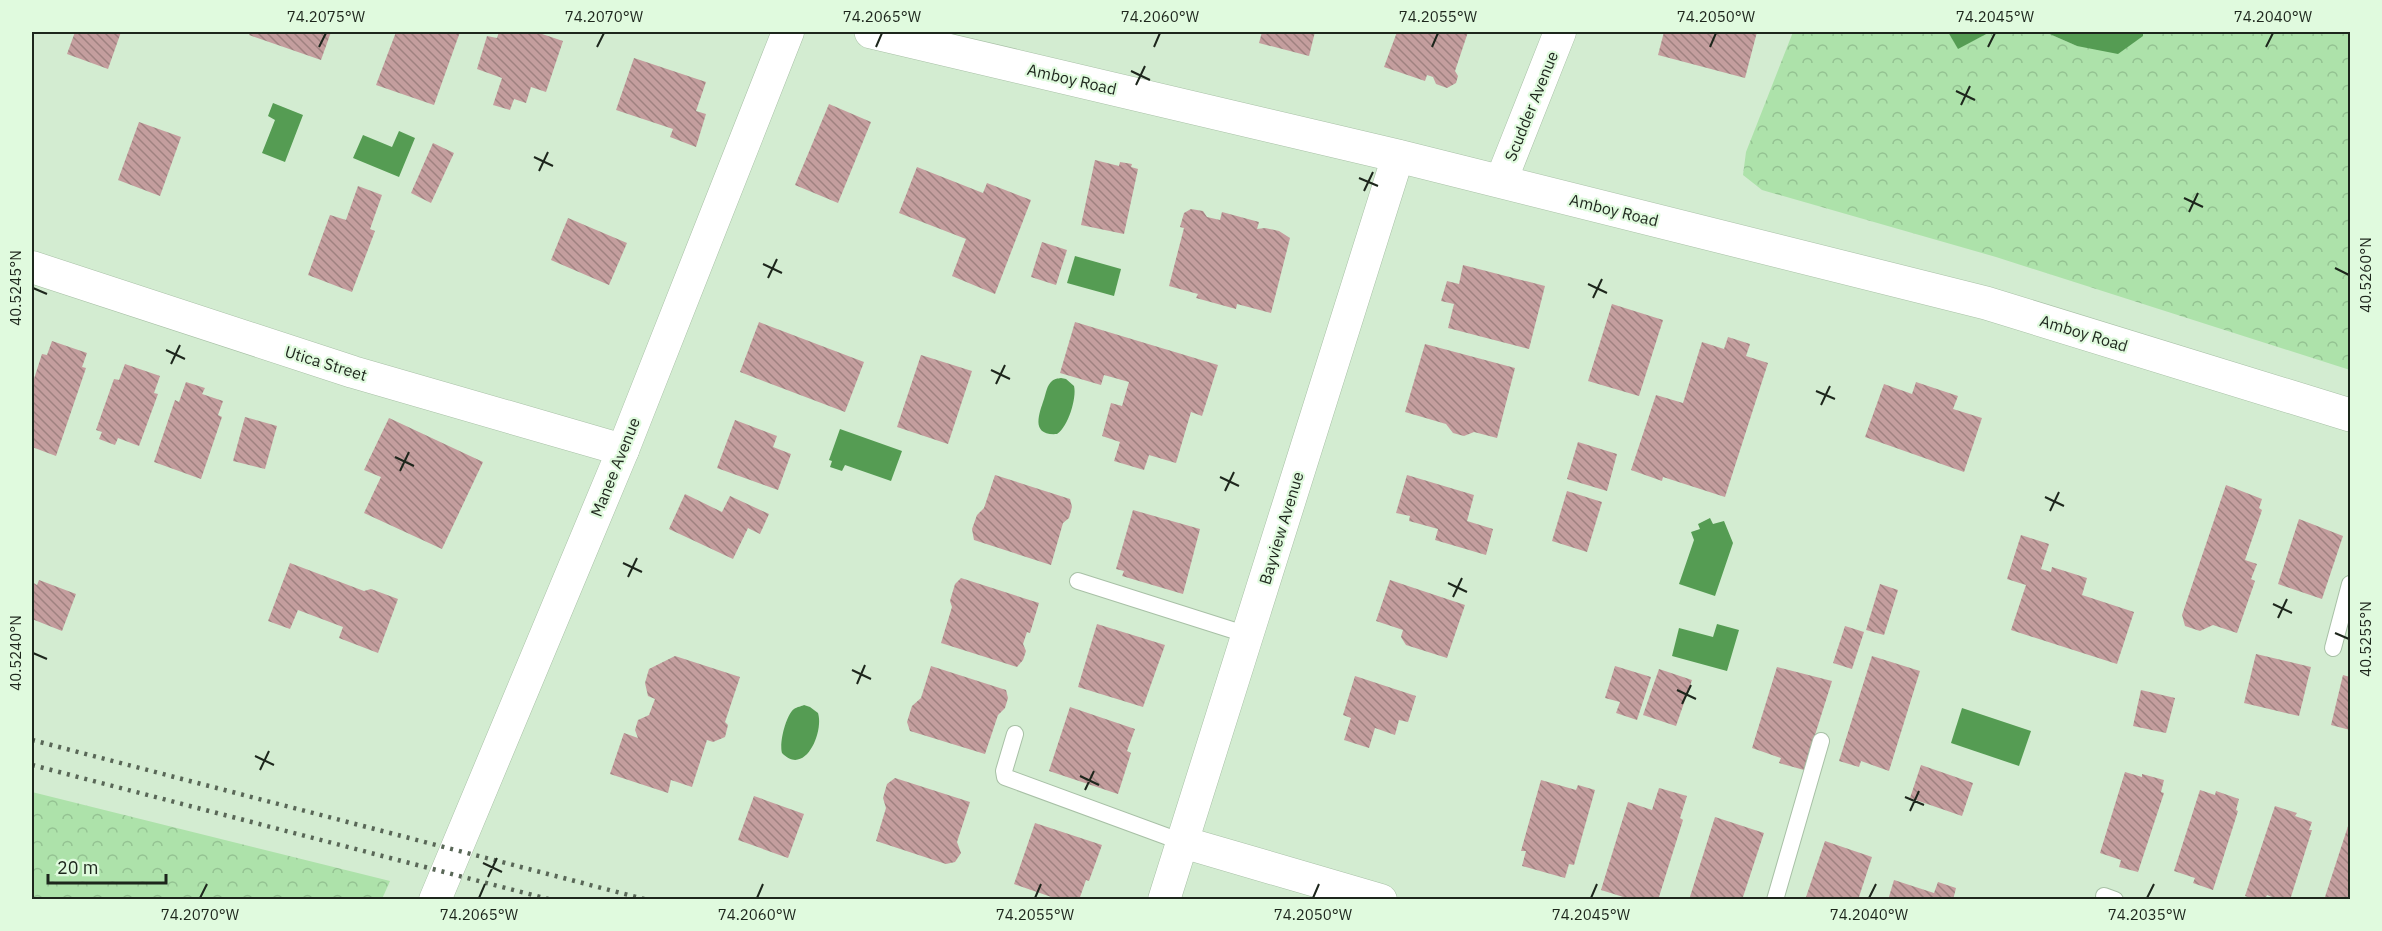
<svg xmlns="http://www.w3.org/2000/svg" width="2382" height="931" font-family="'IBM Plex Sans',sans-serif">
  <defs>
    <pattern id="forest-crowns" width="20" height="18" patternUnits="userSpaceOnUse" patternTransform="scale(1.5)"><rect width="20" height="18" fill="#ade2aa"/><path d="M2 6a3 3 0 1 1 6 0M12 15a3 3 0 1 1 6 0" fill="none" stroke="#94c292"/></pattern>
    <pattern id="building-back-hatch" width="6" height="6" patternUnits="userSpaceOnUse" patternTransform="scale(1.5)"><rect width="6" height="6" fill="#c49e9e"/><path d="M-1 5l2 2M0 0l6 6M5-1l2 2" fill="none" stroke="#9f8180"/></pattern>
  </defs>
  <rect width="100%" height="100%" fill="#d3ecd1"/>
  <g fill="url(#forest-crowns)">
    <path d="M1793,32H1948L1958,48L1990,32H2045L2077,46L2143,36V32H2350V370L1996,257L1762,190L1743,175L1746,152Z"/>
    <path d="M32,792L390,881L382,899H32Z"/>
  </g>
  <g fill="#559c53">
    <path d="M1948,32H1990L1958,49Z"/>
    <path d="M2045,32H2143V36L2118,54L2077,46Z"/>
    <path d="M273,103L303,115L285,162L262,153L275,120L268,116Z"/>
    <path d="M399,131L415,138L399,177L353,158L363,135L392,147Z"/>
    <path d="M1075,256L1121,269L1114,296L1067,283Z"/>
    <path d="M1061,378L1066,379L1074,386C1077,398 1068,427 1057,434C1030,436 1039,414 1044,399C1046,393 1047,385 1052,381C1056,378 1057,379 1061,378Z"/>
    <path d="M840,429L902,451L891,481L845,465L842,471L830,467L832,461L829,460Z"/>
    <path d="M1710,518L1713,524L1724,521L1733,543L1715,596L1679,584L1694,540L1691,532L1700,529L1698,524Z"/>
    <path d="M1717,624L1739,630L1727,671L1672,656L1679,628L1713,637Z"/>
    <path d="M804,705L810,707L818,713C824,732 805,777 782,753C779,743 786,715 794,709C797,707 802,706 804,705Z"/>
    <path d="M1962,708L2031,731L2019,766L1951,743Z"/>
  </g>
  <g fill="url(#building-back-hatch)">
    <path d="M75,32H121L108,69L67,54Z"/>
    <path d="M251,32H331L321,60L249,35Z"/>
    <path d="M396,32H460L434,105L376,85Z"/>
    <path d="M499,32H536L563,41L546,92L531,87L526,103L514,99L510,110L493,105L502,78L477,69L487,36L497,38Z"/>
    <path d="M1262,32H1315L1309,56L1259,43Z"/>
    <path d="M1397,32H1468L1455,71L1458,76L1456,83L1447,88L1436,84L1433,77L1427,75L1425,81L1384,67Z"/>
    <path d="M1664,32H1757L1745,78L1658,55Z"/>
    <path d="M634,58L706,82L696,111L706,114L696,147L670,137L673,129L616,110Z"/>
    <path d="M829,104L871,122L838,203L795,185Z"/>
    <path d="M139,122L181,137L160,196L118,180Z"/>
    <path d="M433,143L454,153L431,203L411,193Z"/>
    <path d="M1095,160L1119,166L1120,162L1132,164L1131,167L1138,169L1124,234L1081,225Z"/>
    <path d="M917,167L983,193L987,183L1031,200L995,294L952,276L966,239L899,213Z"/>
    <path d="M358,186L382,195L370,229L375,231L352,292L308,275L330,215L346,220Z"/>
    <path d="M1191,209L1203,211L1207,217L1220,220L1222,212L1259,222L1257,229L1265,228L1279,231L1290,238L1271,313L1237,304L1236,309L1196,298L1198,294L1169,286L1184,228L1180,227L1184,213Z"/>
    <path d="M568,218L627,243L609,285L551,260Z"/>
    <path d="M1042,242L1067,250L1056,285L1031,277Z"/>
    <path d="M1463,265L1545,286L1529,349L1448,328L1454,304L1441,301L1447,281L1459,284Z"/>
    <path d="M1612,304L1663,320L1639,396L1588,381Z"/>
    <path d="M759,322L864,362L845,412L740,372Z"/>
    <path d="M1075,322L1218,365L1202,416L1191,412L1176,463L1149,455L1144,470L1114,461L1120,442L1102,436L1111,403L1122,406L1129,382L1104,375L1101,385L1060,373Z"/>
    <path d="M1728,337L1750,344L1746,356L1768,363L1725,497L1663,477L1662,481L1631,470L1656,395L1683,403L1702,342L1724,349Z"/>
    <path d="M52,341L87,353L82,367L86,368L56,456L32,447V385L42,354L47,355Z"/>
    <path d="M1425,344L1515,368L1497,438L1474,432L1464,436L1453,433L1446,424L1405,412Z"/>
    <path d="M921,355L972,371L948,444L897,427Z"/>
    <path d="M125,364L160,376L154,393L158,394L139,446L118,438L115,445L99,439L102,432L96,430L114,379L119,380Z"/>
    <path d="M186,382L205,388L202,394L223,401L218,415L222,417L201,479L154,462L175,400L179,402Z"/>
    <path d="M1916,382L1958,396L1953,409L1982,418L1964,472L1865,437L1884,384L1912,394Z"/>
    <path d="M245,417L277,426L265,469L233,461Z"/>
    <path d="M389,418L483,462L442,549L364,513L381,477L364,470Z"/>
    <path d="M735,420L777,436L773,447L791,454L778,490L717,468Z"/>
    <path d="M1578,442L1617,454L1607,491L1567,479Z"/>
    <path d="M995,475L1070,499L1072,507L1069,518L1063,523L1051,565L974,540L972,529L977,515L984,508Z"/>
    <path d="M1407,475L1474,495L1467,521L1493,529L1486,555L1435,540L1438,529L1409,521L1410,516L1396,513Z"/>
    <path d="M2226,485L2262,499L2259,508L2262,510L2245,560L2257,564L2251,579L2255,581L2237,633L2213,625L2200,631L2185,626L2182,615Z"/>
    <path d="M1567,491L1602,502L1587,552L1552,541Z"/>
    <path d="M685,494L722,512L730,496L769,514L760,534L748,528L733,559L669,529Z"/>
    <path d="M1133,510L1200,529L1183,594L1122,576L1124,571L1116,569Z"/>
    <path d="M2299,519L2343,536L2322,599L2278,584Z"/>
    <path d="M2021,535L2049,544L2041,569L2051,572L2052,567L2087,578L2082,595L2134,612L2117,664L2011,630L2026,585L2007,579Z"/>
    <path d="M290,563L364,591L371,589L398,599L378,653L339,638L343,627L298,610L290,629L268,621Z"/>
    <path d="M961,578L1039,603L1030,633L1027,632L1023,644L1026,651L1023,660L1017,667L941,643L952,607L950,601L955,584Z"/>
    <path d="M39,580L76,594L62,631L32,619V582L37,585Z"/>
    <path d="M1390,580L1465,605L1447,658L1406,645L1401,637L1403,630L1376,621Z"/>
    <path d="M1880,584L1898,590L1884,635L1866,630Z"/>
    <path d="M1097,624L1165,645L1143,707L1078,687Z"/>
    <path d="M1845,626L1864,632L1852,669L1833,663Z"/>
    <path d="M2256,654L2311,667L2299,716L2244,703Z"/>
    <path d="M675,656L740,677L725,722L728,725L725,737L713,742L707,740L692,787L671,780L668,793L610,774L624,733L638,738L635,730L638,720L649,715L655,699L648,696L645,683L649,669Z"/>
    <path d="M1872,656L1920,671L1889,771L1861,761L1859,767L1839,761Z"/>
    <path d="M931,666L1006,690L1008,698L1005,708L998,715L985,754L910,731L907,722L912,706L921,698Z"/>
    <path d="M1615,666L1651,677L1637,720L1616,713L1620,702L1605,698Z"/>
    <path d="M1777,667L1832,681L1804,770L1779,763L1781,758L1752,748Z"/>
    <path d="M1659,669L1692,680L1676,726L1643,715Z"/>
    <path d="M2343,675L2350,677V730L2331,725Z"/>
    <path d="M1355,676L1416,696L1408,722L1399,720L1395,735L1375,728L1369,748L1344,740L1351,718L1343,715Z"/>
    <path d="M2141,690L2175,698L2166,733L2133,726Z"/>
    <path d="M1070,707L1135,729L1127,751L1131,753L1118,794L1049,771Z"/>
    <path d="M1921,765L1973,783L1962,816L1910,798Z"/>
    <path d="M2125,772L2142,777V774L2164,780L2161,792L2164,793L2138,872L2119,867L2121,860L2100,853Z"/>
    <path d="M895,778L970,802L957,842L961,853L955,862L946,864L876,841L886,808L883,798L887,784Z"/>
    <path d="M1541,780L1576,790L1578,785L1595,790L1574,865L1569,864L1565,878L1522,866L1526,851H1521Z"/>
    <path d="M1659,788L1687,796L1680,818L1683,820L1658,900H1633L1601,890L1628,802L1652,810Z"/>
    <path d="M2200,790L2215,795L2216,791L2239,799L2236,810L2238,811L2213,890L2193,883L2195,878L2174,871Z"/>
    <path d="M754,796L804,814L788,858L738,840Z"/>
    <path d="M2275,806L2297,813L2295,816L2312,822L2309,830H2312L2290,900H2279L2267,895L2265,900H2258L2245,896Z"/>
    <path d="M1715,817L1764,833L1742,900H1689Z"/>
    <path d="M2350,820V900H2324Z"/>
    <path d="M1035,823L1102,845L1089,881L1086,880L1079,900H1060L1014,884Z"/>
    <path d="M1825,841L1872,857L1858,900H1805Z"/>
    <path d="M1894,880L1934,893L1938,882L1956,888L1953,900H1888Z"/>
  </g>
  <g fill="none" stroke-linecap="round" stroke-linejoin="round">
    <g stroke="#a8c0a6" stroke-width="18">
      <g id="service">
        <path d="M1078,581L1248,635"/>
        <path d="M2333,648L2350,584"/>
        <path d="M1015,734L1004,771L1005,777L1182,842"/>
        <path d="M2104,896L2115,900"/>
        <path d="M1775,900L1821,741"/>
      </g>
    </g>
    <g stroke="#a8c0a6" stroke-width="33">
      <g id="minor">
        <path d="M1501,181L1560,32"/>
        <path d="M32,267L353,372L623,450"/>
        <path d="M1182,842L1381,900"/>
        <path d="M435,900L623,450L788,32"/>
        <path d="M1164,900L1398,156"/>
      </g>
    </g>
    <g stroke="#a8c0a6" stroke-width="34">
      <path id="secondary" d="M871,32L1398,156L1986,303L2350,415"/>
    </g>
    <use href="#service" stroke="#fff" stroke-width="16"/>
    <use href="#minor" stroke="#fff" stroke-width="32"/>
    <use href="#secondary" stroke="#fff" stroke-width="33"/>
    <g stroke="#596757" stroke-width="4.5" stroke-dasharray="3 6" stroke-linecap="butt">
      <path d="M32,740L648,900"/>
      <path d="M32,765L552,900"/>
    </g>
  </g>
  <path fill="none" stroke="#1d261c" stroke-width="2" d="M319,47L326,33M597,47L604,33M876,47L882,33M1154,47L1160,33M1432,47L1438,33M1710,47L1716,33M1988,47L1995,33M2266,47L2273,33M1131,71L1150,80M1136,85L1145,66M1956,91L1975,100M1961,105L1970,86M534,157L553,166M539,171L548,152M1359,178L1378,186M1364,191L1373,172M2184,198L2203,207M2189,212L2198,193M763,264L782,273M2335,268L2349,275M768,278L777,259M1588,284L1607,293M33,288L47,294M1593,298L1602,279M166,350L185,359M171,364L180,345M991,370L1010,379M996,384L1005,365M1816,391L1835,399M1821,405L1830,386M395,457L414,466M400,471L409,452M1220,477L1239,486M1225,491L1234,472M2045,497L2064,506M2050,511L2059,492M623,563L642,572M628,577L637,558M1448,583L1467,592M1453,597L1462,578M2273,604L2292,613M2278,618L2287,599M2335,633L2349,639M33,653L47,659M852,670L871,679M857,684L865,665M1677,690L1696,699M1682,704L1691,685M255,756L274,765M260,770L269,751M1080,776L1099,785M1085,790L1094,771M1905,797L1924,805M1910,811L1919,791M483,863L502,872M488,877L497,858M200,898L207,884M479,898L485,884M757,898L763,884M1035,898L1041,884M1313,898L1319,884M1591,898L1597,884M1869,898L1876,884M2147,898L2154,884"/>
  <g text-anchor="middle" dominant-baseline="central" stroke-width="4.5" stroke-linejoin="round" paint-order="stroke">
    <g font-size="16" fill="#1d261c" stroke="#e0fade">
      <text transform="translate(1072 79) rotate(13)">Amboy Road</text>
      <text transform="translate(1531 106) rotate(-68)">Scudder Avenue</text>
      <text transform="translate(1614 210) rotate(14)">Amboy Road</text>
      <text transform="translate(2084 333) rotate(17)">Amboy Road</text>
      <text transform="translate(326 363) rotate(17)">Utica Street</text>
      <text transform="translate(615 467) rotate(-68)">Manee Avenue</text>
      <text transform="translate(1281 528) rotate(-73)">Bayview Avenue</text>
    </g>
  </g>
  <rect width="2382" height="931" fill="none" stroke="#e0fade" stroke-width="66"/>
  <path d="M48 874v9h118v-9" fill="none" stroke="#1d261c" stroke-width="3"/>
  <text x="57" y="874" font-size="18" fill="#1d261c" stroke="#e0fade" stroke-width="4.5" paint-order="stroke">20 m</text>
  <rect x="33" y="33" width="2316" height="865" fill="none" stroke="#1d261c" stroke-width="2"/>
  <g font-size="15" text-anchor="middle" fill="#1d261c">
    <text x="326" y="22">74.2075°W</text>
    <text x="604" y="22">74.2070°W</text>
    <text x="882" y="22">74.2065°W</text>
    <text x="1160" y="22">74.2060°W</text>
    <text x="1438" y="22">74.2055°W</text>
    <text x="1716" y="22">74.2050°W</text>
    <text x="1995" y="22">74.2045°W</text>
    <text x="2273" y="22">74.2040°W</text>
    <text transform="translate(2366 275) rotate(-90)" y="5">40.5260°N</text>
    <text transform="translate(16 288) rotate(-90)" y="5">40.5245°N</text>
    <text transform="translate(2366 639) rotate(-90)" y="5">40.5255°N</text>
    <text transform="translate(16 653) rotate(-90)" y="5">40.5240°N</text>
    <text x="200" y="920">74.2070°W</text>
    <text x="479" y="920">74.2065°W</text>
    <text x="757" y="920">74.2060°W</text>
    <text x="1035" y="920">74.2055°W</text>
    <text x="1313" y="920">74.2050°W</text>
    <text x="1591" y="920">74.2045°W</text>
    <text x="1869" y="920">74.2040°W</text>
    <text x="2147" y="920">74.2035°W</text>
  </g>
</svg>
